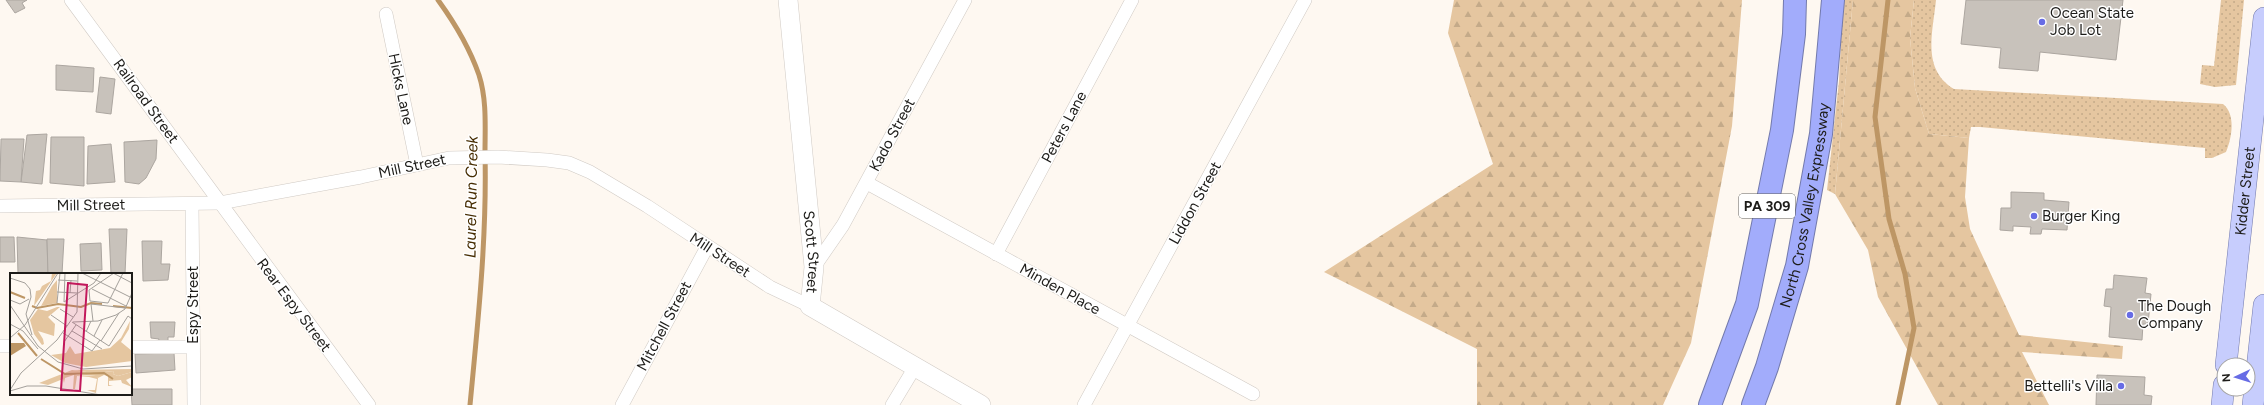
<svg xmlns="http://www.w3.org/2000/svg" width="2264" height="405" font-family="Figtree,sans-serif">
  <defs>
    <pattern id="grass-dots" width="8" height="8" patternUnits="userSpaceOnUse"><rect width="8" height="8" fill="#e5c6a0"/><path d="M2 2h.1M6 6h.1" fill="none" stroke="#c4aa89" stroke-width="1.8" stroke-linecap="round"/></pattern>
    <pattern id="forest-firs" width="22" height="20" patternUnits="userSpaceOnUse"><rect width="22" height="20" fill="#e5c6a0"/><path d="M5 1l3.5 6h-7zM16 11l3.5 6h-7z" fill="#c4aa89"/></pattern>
  </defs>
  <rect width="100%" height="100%" fill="#fef8f1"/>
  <g fill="url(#grass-dots)">
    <path d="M1843,0H1853L1835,194L1827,190L1839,81Z"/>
    <path d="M1914,0H1936C1933,32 1921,69 1954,89L2223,104C2236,114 2232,138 2226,152L2212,158H2205V148L1980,127H1971L1969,138L1929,134L1915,88L1910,38Z"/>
    <path d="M2221,0H2244L2236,85L2215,87L2200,84L2202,65L2214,66Z"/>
  </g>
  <g fill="url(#forest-firs)">
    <path d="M1454,0H1742L1732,126L1691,343L1663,405H1477V349L1324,272L1493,164L1448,33Z"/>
    <path d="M1853,0H1914L1910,38L1915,88L1929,134L1969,138L1965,197L1970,229L2019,335L2123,346L2122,359L2022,352L2049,405H1938L1878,297L1868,250L1835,194Z"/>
  </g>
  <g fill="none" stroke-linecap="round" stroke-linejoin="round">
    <g stroke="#bd9665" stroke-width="5">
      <path d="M438,0C454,22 470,49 479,75C487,100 485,127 485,153C487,238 478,321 470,405"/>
      <path d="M1888,0L1875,117L1889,219L1905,274L1914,328L1898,405"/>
    </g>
  </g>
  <g fill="#c8c2bb" stroke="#aca6a0">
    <path d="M6,0H27L22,3L25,8L15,13Z"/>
    <path d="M1966,0H2123L2116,60L2040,52L2038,71L1999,68L2001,48L1961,44Z"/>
    <path d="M56,65L94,68L93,92L56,90Z"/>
    <path d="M100,77L115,79L111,114L96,112Z"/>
    <path d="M47,134L42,184L21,182L27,135Z"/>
    <path d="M51,137H84V186L50,183Z"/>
    <path d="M1,139H24L21,182L0,181Z"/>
    <path d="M157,140L156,159L146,178L139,184L125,182L124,142Z"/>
    <path d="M111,144L115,182L87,184L88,146Z"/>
    <path d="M2011,192L2044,193V200L2069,202L2067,230L2042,229L2041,234H2030L2031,227L2013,226V231L2000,230L2001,208H2011Z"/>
    <path d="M109,229H127L125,274H111Z"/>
    <path d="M0,237H14L15,262H0Z"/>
    <path d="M17,237L47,240L48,274H18Z"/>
    <path d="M47,239H64L62,274H48Z"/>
    <path d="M142,241H162L161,264H170L168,280L143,281Z"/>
    <path d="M101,243L102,270L81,271L80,244Z"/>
    <path d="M2114,275L2147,278L2145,293L2151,294L2148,324H2143L2142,340L2109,337L2111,307L2104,306L2106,289H2113Z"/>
    <path d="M150,322H175L174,337H168V347L157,346L159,339L151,338Z"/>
    <path d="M174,353L175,370L136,373L135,354Z"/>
    <path d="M2097,375L2145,377L2144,395L2152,396L2151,405H2096Z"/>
    <path d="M131,389H172V405H132Z"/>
  </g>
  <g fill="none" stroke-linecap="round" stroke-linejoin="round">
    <g stroke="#d0cac4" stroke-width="14">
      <g id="street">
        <path d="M71,0C171,135 269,271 369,405"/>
        <path d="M386,14L417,165"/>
        <path d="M867,183L1253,394"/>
        <path d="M192,204L194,405"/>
        <path d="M0,206L220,203L361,177L449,158L498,157L547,160L569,163L590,172L647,206L770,287L810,306"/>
        <path d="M996,254L1132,0"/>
        <path d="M814,267L843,225L965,0"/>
        <path d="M0,346H11"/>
        <path d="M131,347H193"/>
        <path d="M622,405L707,247"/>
        <path d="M892,405L915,367"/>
        <path d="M1084,405L1305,0"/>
      </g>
    </g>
    <g stroke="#d0cac4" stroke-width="20">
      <g id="secondary">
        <path id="s1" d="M788,0L814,267L810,306L981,405"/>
      </g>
    </g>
    <g stroke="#737aac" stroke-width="22">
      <g id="primary">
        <path id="s2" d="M2226,365L2264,18"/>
        <path d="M2222,405L2224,385"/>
        <path d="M2253,405L2264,305"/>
      </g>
    </g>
    <g stroke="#737aac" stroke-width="24">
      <g id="highway">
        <path d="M1710,405L1747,304L1782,130L1794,34L1795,0"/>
        <path id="s3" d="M1753,405L1767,367L1797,266L1821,134L1833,0"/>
      </g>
    </g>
    <use href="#street" stroke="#fff" stroke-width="13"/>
    <use href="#secondary" stroke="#fff" stroke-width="19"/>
    <use href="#primary" stroke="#c7cdfd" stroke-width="21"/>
    <use href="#highway" stroke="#a2acfb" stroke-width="22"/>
  </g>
  <g fill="#676ce5" stroke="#fff" stroke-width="1.5">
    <circle cx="2042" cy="22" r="4"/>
    <circle cx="2034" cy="216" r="4"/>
    <circle cx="2130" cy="315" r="4"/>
    <circle cx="2121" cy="386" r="4"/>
  </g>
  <g text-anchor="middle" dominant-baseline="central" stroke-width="3" stroke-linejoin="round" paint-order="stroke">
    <rect fill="#fff" stroke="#61605e" stroke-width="1" x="1739" y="194" width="56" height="24" rx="3"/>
    <g font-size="14" font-weight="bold" fill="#1d1c19">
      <text x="1767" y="206">PA 309</text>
    </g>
    <g font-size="15" fill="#1d1c19" stroke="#fff" text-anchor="start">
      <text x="2050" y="13">Ocean State<tspan x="2050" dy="17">Job Lot</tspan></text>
      <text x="2042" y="216">Burger King</text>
      <text x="2138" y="306">The Dough<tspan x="2138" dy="17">Company</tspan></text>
      <text x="2113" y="386" text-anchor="end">Bettelli's Villa</text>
    </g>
    <g font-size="15" fill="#1d1c19" stroke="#fff">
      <text transform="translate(401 89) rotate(78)">Hicks Lane</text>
      <text transform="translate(146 101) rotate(54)">Railroad Street</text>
      <text transform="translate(1064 127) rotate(-62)">Peters Lane</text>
      <text transform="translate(892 135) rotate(-62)">Kado Street</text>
      <text transform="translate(412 166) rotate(-12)">Mill Street</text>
      <text stroke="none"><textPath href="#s2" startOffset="175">Kidder Street</textPath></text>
      <text transform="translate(1195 203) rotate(-61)">Liddon Street</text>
      <text transform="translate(91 205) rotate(-1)">Mill Street</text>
      <text stroke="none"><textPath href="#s3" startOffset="207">North Cross Valley Expressway</textPath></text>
      <text stroke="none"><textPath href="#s1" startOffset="253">Scott Street</textPath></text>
      <text transform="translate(720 255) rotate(33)">Mill Street</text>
      <text transform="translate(1060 289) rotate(29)">Minden Place</text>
      <text transform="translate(193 305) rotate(-90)">Espy Street</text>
      <text transform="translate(294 305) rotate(53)">Rear Espy Street</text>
      <text transform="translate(664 326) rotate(-62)">Mitchell Street</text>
    </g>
    <g font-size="16" font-style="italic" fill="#462c01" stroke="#fff">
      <text transform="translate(471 197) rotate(-89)">Laurel Run Creek</text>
    </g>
  </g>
  <g transform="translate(10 273)">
    <rect width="122" height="122" fill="#fef8f1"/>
    <path d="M47,7V30L31,33L42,13ZM122,96V99L108,103L103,101L104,98L84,100L62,97ZM64,102L87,103L88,105L86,120L77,117H85L87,106L79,104L67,103L65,116H63Z" fill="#e5c6a0"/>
    <path d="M42,0H47L24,33L26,18L30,17L32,13L41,8ZM47,34H50L38,44L45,51L44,63L28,58L33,66L34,71L32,72L24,61L20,47L28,36L37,38ZM120,48L119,56L111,69L122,78V88L76,94L55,90L41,82L56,80L60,73L65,81L100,75L111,65ZM62,97L84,100L104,98L103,101L108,103L122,99V104L116,107L122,114L112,110L111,107L99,108V112L103,113H98V103L94,102L88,105L86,103L67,101L55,105L54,110L53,106L38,112L29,110Z" fill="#e5c6a0"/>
    <path d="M0,70H14L16,73L0,83Z" fill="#bd9665"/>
    <path fill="none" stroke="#bd9665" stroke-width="2" d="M0,19L15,25M22,33L27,35L48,31L71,34L81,30L92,31M103,33L122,35M8,60L27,83M31,86L55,101L94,100L103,106"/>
    <path fill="none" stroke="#a4a09b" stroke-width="1" d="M72,0L122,25M103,0L122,10M104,0L79,17L80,28L98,30L113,0M0,5L15,10L20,16L21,24L16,41L22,62M48,7L67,8M82,16L116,33M47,19L67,20M60,20L61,7M0,27L10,31L19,26M54,29L84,10L91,0M54,29L55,0M47,30L50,0M0,32L28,73L48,89L73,96L122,93M50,36L63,44M41,42L57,53M83,48L81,31L115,35M62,49L99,73L118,43L122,46M63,49L88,48L106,42L115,36L122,20M0,51L13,58L28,76M62,58L92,76M76,59L81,48M53,60L82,78L90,67M84,63L92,47M0,65L15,52L48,0M91,68L109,40M54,69L66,52M0,117L11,100L47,67L67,39L68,0M0,118L17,113H36L91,122"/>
    <path fill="#c2185b" fill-opacity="0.15" stroke="#c2185b" stroke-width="2" d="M58,10L77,12L70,118L51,117Z"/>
    <rect width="122" height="122" fill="none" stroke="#1d1c19" stroke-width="2"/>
  </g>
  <g transform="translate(2236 377) rotate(266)"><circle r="19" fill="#ffffff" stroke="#a5a4a3"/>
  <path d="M0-3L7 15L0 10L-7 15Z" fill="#676ce5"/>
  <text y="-6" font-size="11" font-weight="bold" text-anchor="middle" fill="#1d1c19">N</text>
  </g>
</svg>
